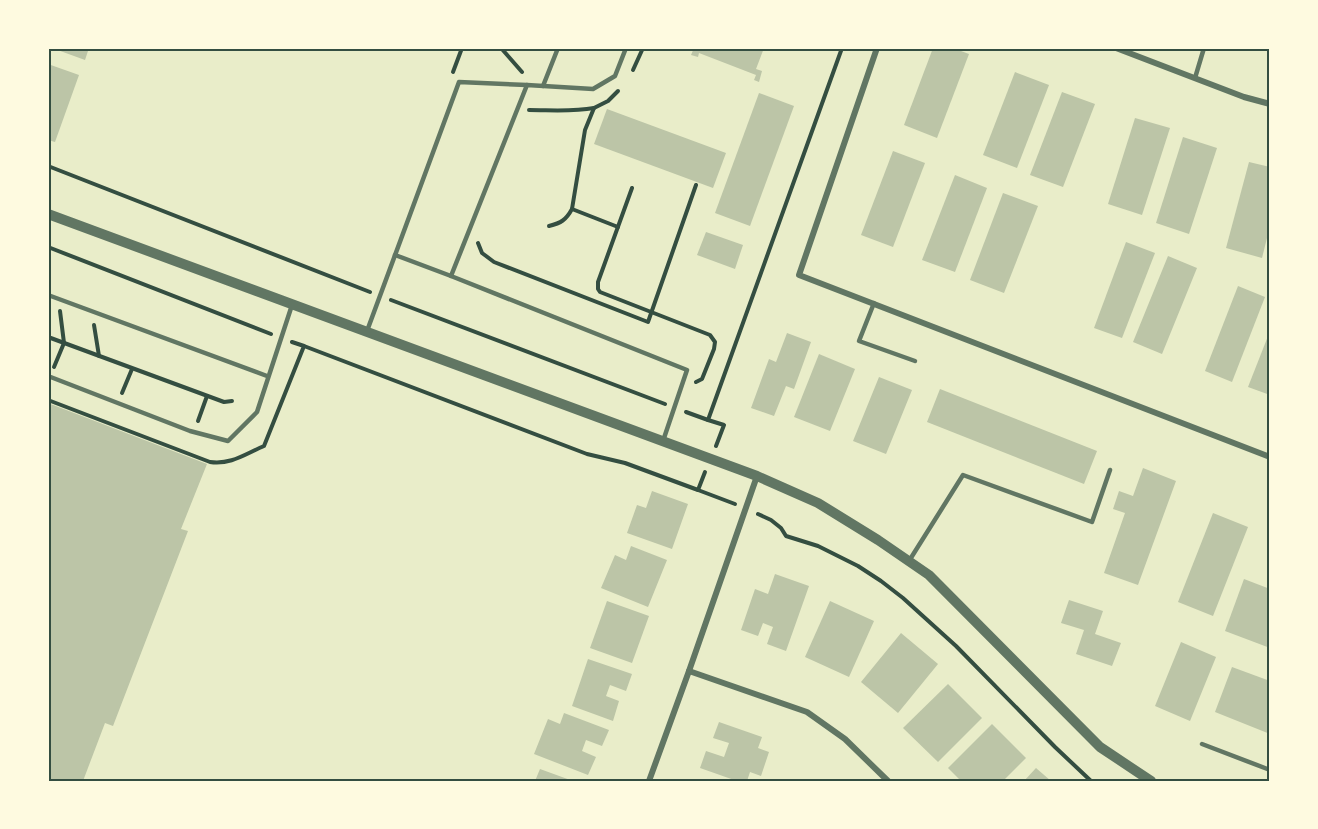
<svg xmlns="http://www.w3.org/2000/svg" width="1318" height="829" font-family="Lato,sans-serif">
  <rect width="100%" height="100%" fill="#e9edc9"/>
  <g fill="#bcc5a7">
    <path d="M52,48H89L85,60Z"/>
    <path d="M694,48H764L756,69L762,71L759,82L754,80L756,75L699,53L698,57L691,55Z"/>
    <path d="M933,48H953L969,54L937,138L904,125Z"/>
    <path d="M48,64L79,75L55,142L48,140Z"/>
    <path d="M1015,72L1049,85L1017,168L983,155Z"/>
    <path d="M1062,92L1095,104L1063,187L1030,175Z"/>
    <path d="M759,93L794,106L750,226L715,213Z"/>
    <path d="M607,109L726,153L713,188L594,144Z"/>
    <path d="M1135,118L1170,128L1142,215L1108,204Z"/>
    <path d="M1183,137L1217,148L1189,234L1156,223Z"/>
    <path d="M893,151L925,163L893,247L861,235Z"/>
    <path d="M1249,162L1270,167V226L1262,258L1226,248Z"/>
    <path d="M955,175L987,188L955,272L922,260Z"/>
    <path d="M1003,193L1038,206L1004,293L970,280Z"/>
    <path d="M706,232L743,245L735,269L697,255Z"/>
    <path d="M1126,242L1155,253L1122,338L1094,328Z"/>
    <path d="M1168,256L1197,268L1162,354L1133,342Z"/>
    <path d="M1238,286L1265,297L1232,382L1205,371Z"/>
    <path d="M1270,331V395L1248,387Z"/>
    <path d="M787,333L811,342L794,389L786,386L774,416L751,408L769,359L776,362Z"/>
    <path d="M819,354L855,369L830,431L794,417Z"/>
    <path d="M879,377L912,390L886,454L853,441Z"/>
    <path d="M940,389L1097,451L1084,484L927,422Z"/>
    <path d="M48,403L207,464L181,529L188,531L113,726L105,723L83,781H48Z"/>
    <path d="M1143,468L1176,481L1138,585L1104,573L1125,513L1113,509L1119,491L1133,496Z"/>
    <path d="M652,491L688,504L672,549L627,533L637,505L646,508Z"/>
    <path d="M1213,513L1248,527L1213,616L1178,602Z"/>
    <path d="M631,546L667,560L648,607L601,588L615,555L626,560Z"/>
    <path d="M775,574L809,586L786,651L767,644L773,627L763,623L758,636L741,630L755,589L768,594Z"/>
    <path d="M1244,579L1270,589V648L1225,631Z"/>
    <path d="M1069,600L1103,611L1095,634L1121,643L1112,666L1076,654L1084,630L1061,623Z"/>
    <path d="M607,601L649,616L632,663L590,648Z"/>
    <path d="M830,601L874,621L849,677L805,657Z"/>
    <path d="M901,633L938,664L898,713L861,682Z"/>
    <path d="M1181,642L1216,657L1190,721L1155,706Z"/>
    <path d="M588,659L632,674L626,691L610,685L606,696L619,701L613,721L572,706Z"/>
    <path d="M1232,667L1270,681V734L1215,712Z"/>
    <path d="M948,684L982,718L938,762L903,728Z"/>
    <path d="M564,713L609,730L602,746L586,740L582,751L596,757L588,775L534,754L548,719L560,724Z"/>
    <path d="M719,722L762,737L758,748L769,752L761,776L750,772L747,781H737L700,768L706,751L724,757L729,743L713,738Z"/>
    <path d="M992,724L1026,758L1003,781H961L948,768Z"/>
    <path d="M1036,768L1051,781H1024Z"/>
    <path d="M540,769L573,781H535Z"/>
  </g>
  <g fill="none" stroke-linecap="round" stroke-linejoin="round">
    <g stroke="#344e41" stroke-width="4">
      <path d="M501,48L522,72"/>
      <path d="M633,70L643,48"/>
      <path d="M453,72L462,48"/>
      <path d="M529,110C551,110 572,112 594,108"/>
      <path d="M48,166L370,292"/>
      <path d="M632,188L598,282V289L600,292L710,335L715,342L714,349L702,379L696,382"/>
      <path d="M572,209L585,130L594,108L608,101L618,91"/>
      <path d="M549,226C561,223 566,220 572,209L618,227"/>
      <path d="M478,243L482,253L494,262L648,322L696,185"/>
      <path d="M48,247L271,334"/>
      <path d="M391,300L665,404"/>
      <path d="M94,325L99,356"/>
      <path d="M48,337L224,402L232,401"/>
      <path d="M304,346L587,454L625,463L698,490"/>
      <path d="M54,367L64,343L60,311"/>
      <path d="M122,393L132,369"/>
      <path d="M48,400L210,462C231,465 245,454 264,446L304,346L292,342"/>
      <path d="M686,412L708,420"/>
      <path d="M198,421L207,396"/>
      <path d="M716,446L724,425L708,420L842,48"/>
      <path d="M705,472L698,490L735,504"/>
      <path d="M758,514L771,520L781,528L786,536L818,546L858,566L881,581L903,598L956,646L1055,747L1091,781"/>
    </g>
    <g stroke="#617663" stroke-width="4.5">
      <path d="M1195,78L1204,48"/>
      <path d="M543,86L558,48"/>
      <path d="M395,255L451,276L687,370L663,441"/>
      <path d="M451,276L527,85L593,89L615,76L626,48"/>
      <path d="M48,295L267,376"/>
      <path d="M874,303L859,341L915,361"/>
      <path d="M367,331L459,82L527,85"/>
      <path d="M48,376L190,431L228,441L257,412L292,305"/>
      <path d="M909,561L963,475L1092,522L1110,470"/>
      <path d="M1202,744L1270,770"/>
    </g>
    <g stroke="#617663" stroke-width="6">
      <path d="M877,48L799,275L1270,457"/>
      <path d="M1116,48L1244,97L1270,104"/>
      <path d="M689,671L807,712L845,739L888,781"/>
      <path d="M649,781L689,671L757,476"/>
    </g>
    <path stroke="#617663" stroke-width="10" d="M48,214L757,476L818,503L878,540L929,575L1100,747L1151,781"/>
  </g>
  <rect width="1318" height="829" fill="none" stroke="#fefae0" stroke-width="99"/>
  <rect x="50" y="50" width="1218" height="730" fill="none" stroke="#344e41" stroke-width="2"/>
</svg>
